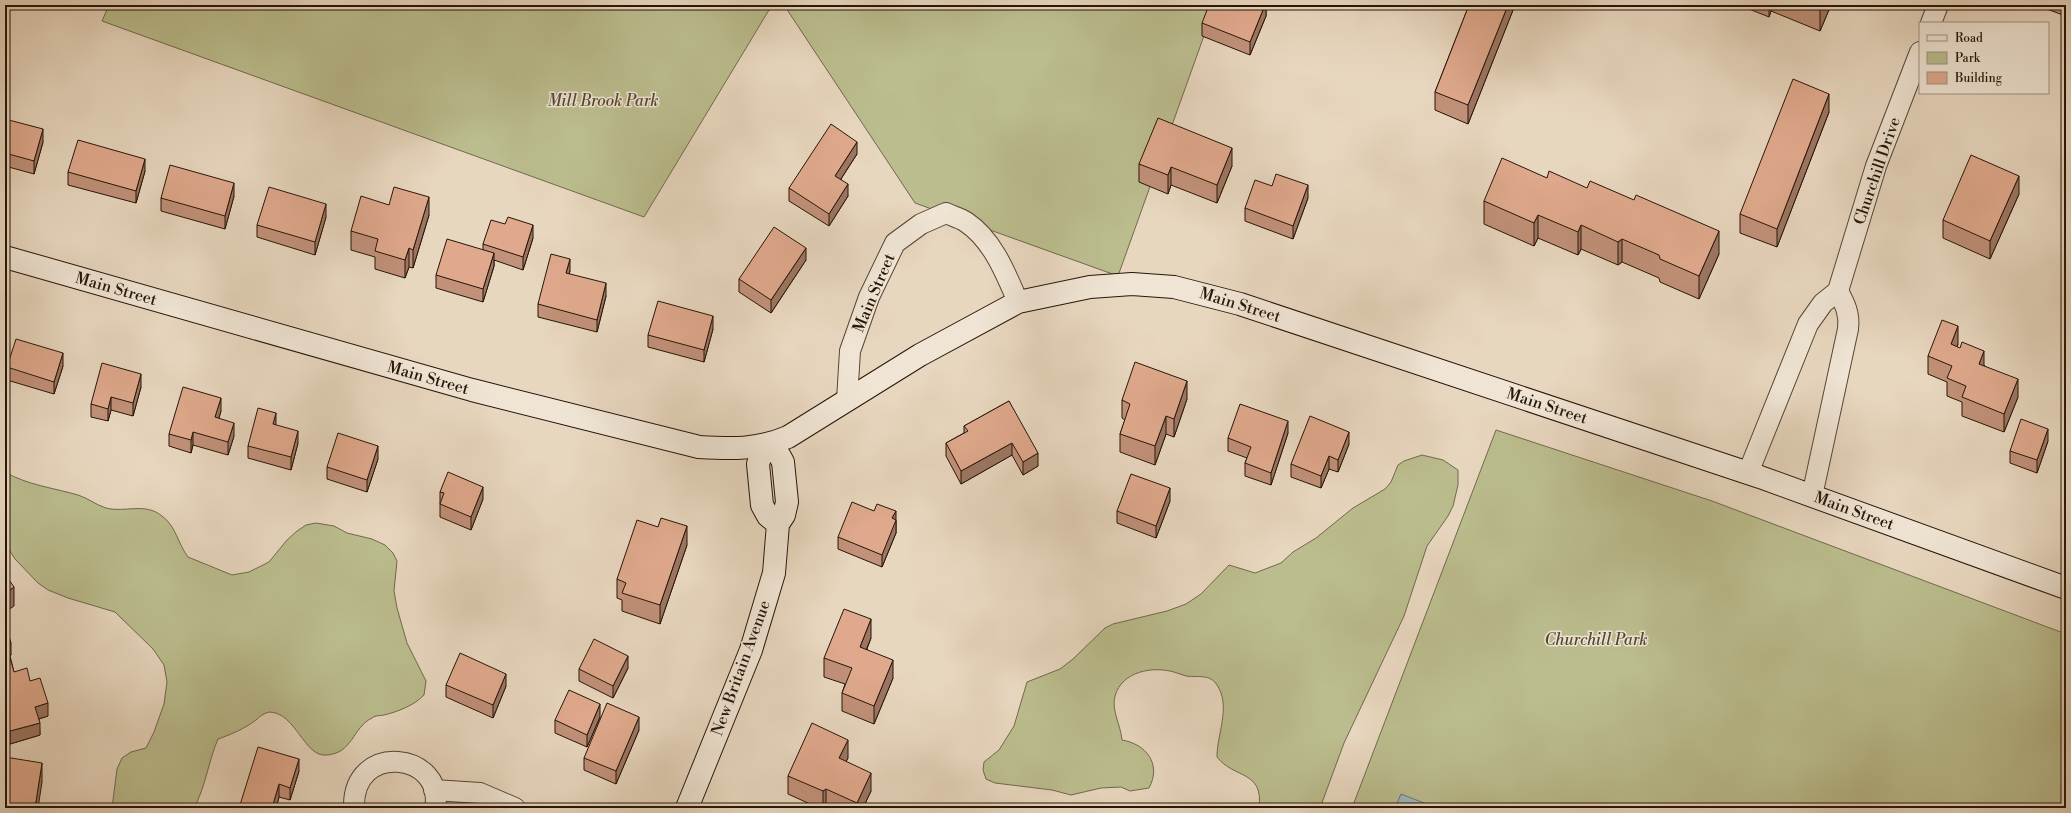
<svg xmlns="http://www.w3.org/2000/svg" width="2071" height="813" font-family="'Libre Bodoni',serif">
  <rect width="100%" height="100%" fill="#e8d7bf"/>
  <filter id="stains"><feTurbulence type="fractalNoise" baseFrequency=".005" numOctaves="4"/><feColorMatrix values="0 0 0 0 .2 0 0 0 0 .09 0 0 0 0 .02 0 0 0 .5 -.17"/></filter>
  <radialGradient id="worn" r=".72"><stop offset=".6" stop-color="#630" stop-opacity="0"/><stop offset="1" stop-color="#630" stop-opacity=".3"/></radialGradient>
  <g fill="#bbbd8e" stroke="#70694b">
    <path d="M109,5H772L644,217L102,21Z"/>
    <path d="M784,5H1215L1118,276L915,203Z"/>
    <path d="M1496,430L1712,501L2066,634V808H1352Z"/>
    <path d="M1422,455L1443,460L1458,470V485L1453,506L1448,516L1427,546L1404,616L1344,743L1320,808H1259C1264,770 1234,779 1217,757C1217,736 1228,713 1221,693C1213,672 1202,678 1186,676C1182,675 1178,673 1174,672C1153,666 1122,671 1115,696C1111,710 1121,726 1122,740C1146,744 1162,764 1149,788L1130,791L1121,787L1101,788L1071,795L1052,790L995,783L986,779L983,770L984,762L999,750L1014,726L1027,682L1060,669L1073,659L1105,628L1113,624L1167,611L1186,604L1201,594L1229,565L1255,573L1281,563L1293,552L1316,538L1353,508L1385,489L1391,482L1398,465L1404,461Z"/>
    <path d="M5,472C27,485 54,488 78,495C88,498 96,505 106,508C125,513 145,502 162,516C176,526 178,544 188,557L232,575L249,572L269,562L287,540L297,531L306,525L316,523L334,526L347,533L372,539L385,545L393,553L397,561L394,591L397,608L407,643L426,681L424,695C415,705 397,712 384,715C380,716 376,715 372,718C352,728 353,753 327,755C304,758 296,712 269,712C264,713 259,717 256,720C244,729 232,734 218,739C208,762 206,786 194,808H112L117,769L122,758L131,752L146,748L154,732L164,704L167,682L164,665L153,649L115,612L68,598L48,590L38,583L15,559L5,543Z"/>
  </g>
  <path fill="#9cb7bd" stroke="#6d7675" d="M1401,794L1437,808H1395Z"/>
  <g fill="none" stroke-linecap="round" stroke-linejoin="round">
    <g stroke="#564636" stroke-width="22">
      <g id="street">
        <path d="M1931,23L1938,5"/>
        <path d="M847,400L850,351L869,297L895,243L921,224L946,213C952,216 960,218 966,222C993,240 1006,274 1018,302"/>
        <path d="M1748,473L1808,324L1823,303L1838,291L1876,166L1920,52"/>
        <path d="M1812,496L1848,329C1850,314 1845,304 1838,291"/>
        <path d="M434,790L480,793L515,808"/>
        <path d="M354,808C352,740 446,753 435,808"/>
      </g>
    </g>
    <g stroke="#261508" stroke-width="24">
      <g id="secondary">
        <path d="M5,257L472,390L699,447C732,449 757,450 788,437L920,355L1018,302L1090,287L1132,284L1174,287L1240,304L1760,477L2066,588"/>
        <path d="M687,808L751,650L774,573L778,524L784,515L787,502L783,462L778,453L769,445L761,455L758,464L762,505L768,516L778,524"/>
      </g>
    </g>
    <use href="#street" stroke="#f0e5d5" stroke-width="20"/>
    <use href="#secondary" stroke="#f0e5d5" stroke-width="22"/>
  </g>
  <g fill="#c19179" stroke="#261508">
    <path d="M1266,5V16L1250,55L1202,36V23L1235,9Z"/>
    <path d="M1469,5H1515L1468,124L1435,110V92Z"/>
    <path d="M1739,5H1831L1820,31L1771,11L1769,17Z"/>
    <path d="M2036,5H2066L2063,15Z"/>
    <path d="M1829,112L1777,247L1740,233V214Z"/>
    <path d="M5,119L43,142L34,174L5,166Z"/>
    <path d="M857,154L841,179L848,196L829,226L789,201V188Z"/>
    <path d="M1139,164L1232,166L1217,203L1171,185L1168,194L1139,182Z"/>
    <path d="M145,171L136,203L68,185V172Z"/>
    <path d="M1272,186L1308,198L1293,239L1245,221V208Z"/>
    <path d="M2019,194L1990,259L1943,238V220Z"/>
    <path d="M234,196L225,229L161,211V198Z"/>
    <path d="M1484,201L1719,254L1699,299L1660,282L1659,278L1622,262L1618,265L1581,249L1578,255L1538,238L1534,246L1484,224Z"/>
    <path d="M389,205L429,215L413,268L409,267L405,278L375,269V257L351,250V231Z"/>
    <path d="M326,217L315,255L257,237V225Z"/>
    <path d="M533,238L523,270L494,260V266L483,302L436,288V275L483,250V244Z"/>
    <path d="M806,260L771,313L739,292V279Z"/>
    <path d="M570,271L569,274L606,296L597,332L538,317V304Z"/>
    <path d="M713,329L704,362L648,347V335Z"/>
    <path d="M1958,344L1957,347L1984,365L2018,397L2004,432L1962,416V402L1947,396V382L1928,374V356Z"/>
    <path d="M63,366L54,394L7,380V367Z"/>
    <path d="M141,387L133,416L111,410L108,421L91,417V404Z"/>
    <path d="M1187,399L1174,437L1166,434L1155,465L1120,452V434L1125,420L1122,418V400Z"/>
    <path d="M1009,401L1038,466L1023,475L1012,455L961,484L946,456V443L964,433V426Z"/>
    <path d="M221,411L219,418L234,436L228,455L193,445L191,453L169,446V434Z"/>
    <path d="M276,425L298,443L291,470L248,458V446Z"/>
    <path d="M1288,433L1271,485L1245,476V463L1247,458L1228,451V438Z"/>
    <path d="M2048,441L2037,473L2010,463V451Z"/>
    <path d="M1349,444L1338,472L1329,469L1321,488L1291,477V464Z"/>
    <path d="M378,459L367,492L327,479V467Z"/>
    <path d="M440,492L483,499L471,530L440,517Z"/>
    <path d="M1170,501L1156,538L1117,523V511Z"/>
    <path d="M896,520V533L882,567L838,549V537Z"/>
    <path d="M687,545L660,624L622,611V600L617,598V579Z"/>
    <path d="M5,629L11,655L10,656L14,672L30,681L48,716L39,719L40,735L10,744L5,727Z"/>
    <path d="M871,638L867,649L893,678L874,724L842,711V693L845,684L824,677V658Z"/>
    <path d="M628,668L613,698L579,681V669Z"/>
    <path d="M446,685L506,686L493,718L446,697Z"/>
    <path d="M600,717L587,747L555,733V720Z"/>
    <path d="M639,730L616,784L584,770V758Z"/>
    <path d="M848,758L846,761L871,791L863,808H827L826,807L825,808H819L788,794V776Z"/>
    <path d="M299,771L290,800L279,797L276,808H240V805Z"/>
  </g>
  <g fill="#9d7663" stroke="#261508">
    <path d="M1265,5H1266V16L1250,55V42Z"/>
    <path d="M1508,5H1515L1468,124V105Z"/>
    <path d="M1769,5H1771V11L1769,17Z"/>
    <path d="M1821,5H1831L1820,31V8Z"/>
    <path d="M2063,5H2066V8L2063,15Z"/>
    <path d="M1829,94V112L1777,247V229Z"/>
    <path d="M43,129V142L34,174V161Z"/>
    <path d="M857,142V154L835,188V176Z"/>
    <path d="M1232,148V166L1217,203V185Z"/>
    <path d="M145,159V171L136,203V191Z"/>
    <path d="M1171,167V185L1168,194V175Z"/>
    <path d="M2019,176V194L1990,259V241Z"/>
    <path d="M234,183V196L225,229V216Z"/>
    <path d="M848,184V196L829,226V214Z"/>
    <path d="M1308,185V198L1293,239V226Z"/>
    <path d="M429,197V215L413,268V250Z"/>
    <path d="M326,204V217L315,255V242Z"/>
    <path d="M1538,215V238L1534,246V223Z"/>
    <path d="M533,225V238L523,270V257Z"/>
    <path d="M1581,225V249L1578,255V232Z"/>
    <path d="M1719,231V254L1699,299V276Z"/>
    <path d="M1622,239V262L1618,265V242Z"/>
    <path d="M409,248V267L405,278V260Z"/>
    <path d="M806,248V260L771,313V300Z"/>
    <path d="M494,253V266L483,302V289Z"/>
    <path d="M570,259V271L566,285V273Z"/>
    <path d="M606,283V296L597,332V320Z"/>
    <path d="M713,316V329L704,362V350Z"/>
    <path d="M1958,326V344L1951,363V344Z"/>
    <path d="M1984,351V369L1979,364Z"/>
    <path d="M63,353V366L54,394V382Z"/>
    <path d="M141,374V387L133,416V403Z"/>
    <path d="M2018,379V397L2004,432V414Z"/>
    <path d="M1187,381V399L1174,437V419Z"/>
    <path d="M111,397V410L108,421V409Z"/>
    <path d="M221,398V411L215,430V417Z"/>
    <path d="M276,413V426L273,424Z"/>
    <path d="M1166,416V434L1155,465V446Z"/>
    <path d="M1288,421V433L1271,485V473Z"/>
    <path d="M234,423V436L228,455V442Z"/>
    <path d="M2048,429V441L2037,473V460Z"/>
    <path d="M298,431V443L291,470V457Z"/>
    <path d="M193,432V445L191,453V440Z"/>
    <path d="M1349,432V444L1338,472V460Z"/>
    <path d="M1012,443V455L961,484V471Z"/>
    <path d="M378,446V459L367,492V480Z"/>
    <path d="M1038,453V466L1023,475V462Z"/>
    <path d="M1329,456V469L1321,488V476Z"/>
    <path d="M483,487V499L471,530V517Z"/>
    <path d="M1170,488V501L1156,538V526Z"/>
    <path d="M896,511V533L882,567V555L892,518Z"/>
    <path d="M687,526V545L660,624V605Z"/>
    <path d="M14,587V606L5,612V594Z"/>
    <path d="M871,619V638L860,665V647Z"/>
    <path d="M11,643V655L6,657V644Z"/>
    <path d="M628,656V668L613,698V686Z"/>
    <path d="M893,660V678L874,724V706Z"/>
    <path d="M506,674V686L493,718V705Z"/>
    <path d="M48,703V716L35,720V707Z"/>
    <path d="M600,704V717L587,747V735Z"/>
    <path d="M639,717V730L616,784V771Z"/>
    <path d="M40,723V735L10,744V731Z"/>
    <path d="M848,740V758L839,776V758Z"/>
    <path d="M299,759V771L290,800V788Z"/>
    <path d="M42,763V782L38,808H35Z"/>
    <path d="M871,773V791L863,808H857V803Z"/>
    <path d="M279,784V797L276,808H272Z"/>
    <path d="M826,789V807L823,808V791Z"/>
  </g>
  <g fill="#e0a98d" stroke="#261508">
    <path d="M1209,5H1225L1235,9L1237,5H1265L1250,42L1202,23Z"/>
    <path d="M1469,5H1508L1468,105L1435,92Z"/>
    <path d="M1812,5H1821L1820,8Z"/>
    <path d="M1793,79L1829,94L1777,229L1740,214Z"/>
    <path d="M1158,118L1232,148L1217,185L1171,167L1168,175L1139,164Z"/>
    <path d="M5,119L43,129L34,161L5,153Z"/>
    <path d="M831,124L857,142L835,176L848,184L829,214L789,188Z"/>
    <path d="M78,140L145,159L136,191L68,172Z"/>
    <path d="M1971,155L2019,176L1990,241L1943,220Z"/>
    <path d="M1502,158L1547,178L1549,171L1587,188L1590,181L1634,200L1636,195L1719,231L1699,276L1660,259L1659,255L1622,239L1618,242L1581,225L1578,232L1538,215L1534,223L1484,201Z"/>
    <path d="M170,165L234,183L225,216L161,198Z"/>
    <path d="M1276,174L1308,185L1293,226L1245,208L1255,180L1272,186Z"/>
    <path d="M269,187L326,204L315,242L257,225Z"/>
    <path d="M394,187L429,197L413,250L409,248L405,260L375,251L378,239L351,231L361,196L389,205Z"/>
    <path d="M508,217L533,225L523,257L483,244L491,220L505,224Z"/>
    <path d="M774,227L806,248L771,300L739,279Z"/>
    <path d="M447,239L494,253L483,289L436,275Z"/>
    <path d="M551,254L570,259L566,273L606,283L597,320L538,304Z"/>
    <path d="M658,301L713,316L704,350L648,335Z"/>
    <path d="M1942,320L1958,326L1951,344L1960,348L1962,342L1984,351L1979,364L2018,379L2004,414L1962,397L1966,386L1947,378L1952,366L1928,356Z"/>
    <path d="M16,339L63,353L54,382L7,367Z"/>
    <path d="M1135,362L1187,381L1174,419L1166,416L1155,446L1120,434L1130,404L1122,400Z"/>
    <path d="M102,363L141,374L133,403L111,397L108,409L91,404Z"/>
    <path d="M183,387L221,398L215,417L234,423L228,442L193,432L191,440L169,434Z"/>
    <path d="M1009,401L1038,453L1023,462L1012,443L961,471L946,443L968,431L964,426Z"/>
    <path d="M1240,404L1288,421L1271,473L1245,463L1251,447L1228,438Z"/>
    <path d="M258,408L276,413L273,424L298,431L291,457L248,446Z"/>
    <path d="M1310,416L1349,432L1338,460L1329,456L1321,476L1291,464Z"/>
    <path d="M2021,419L2048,429L2037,460L2010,451Z"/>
    <path d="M338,433L378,446L367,480L327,467Z"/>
    <path d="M448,472L483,487L471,517L440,504L444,493L440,492Z"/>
    <path d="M1131,474L1170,488L1156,526L1117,511Z"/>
    <path d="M852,502L874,511L877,504L896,511L892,518L896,520L882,555L838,537Z"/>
    <path d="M661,518L687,526L660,605L622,593L626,583L617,579L637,520L658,527Z"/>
    <path d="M5,574L14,587L5,594Z"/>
    <path d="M844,609L871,619L860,647L893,660L874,706L842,693L852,668L824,658Z"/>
    <path d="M5,629H7L11,643L6,644L14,672L27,668L30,681L40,678L48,703L35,707L40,723L10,731L5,715Z"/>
    <path d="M594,639L628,656L613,686L579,669Z"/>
    <path d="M460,653L506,674L493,705L446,685Z"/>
    <path d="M569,690L600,704L587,735L555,720Z"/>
    <path d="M607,703L639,717L616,771L584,758Z"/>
    <path d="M812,723L848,740L839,758L871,773L857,803L826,789L823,791L788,776Z"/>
    <path d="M258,747L299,759L290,788L279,784L272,808H250L240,805Z"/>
    <path d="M5,757L42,763L35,808H5Z"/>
    <path d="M1943,806L1950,808H1942Z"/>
  </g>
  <g text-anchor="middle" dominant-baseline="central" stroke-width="3" stroke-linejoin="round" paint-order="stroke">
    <g font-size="16" font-style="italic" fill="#534730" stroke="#f0e5d5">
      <text x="603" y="101">Mill Brook Park</text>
      <text x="1596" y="640">Churchill Park</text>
    </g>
    <g font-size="16" fill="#261508" stroke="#f0e5d5">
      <text transform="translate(1877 171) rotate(-71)">Churchill Drive</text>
      <text transform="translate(116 289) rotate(16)">Main Street</text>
      <text transform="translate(874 293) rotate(-67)">Main Street</text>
      <text transform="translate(1240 305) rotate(17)">Main Street</text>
      <text transform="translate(428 378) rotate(16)">Main Street</text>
      <text transform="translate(1547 406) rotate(18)">Main Street</text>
      <text transform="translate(1854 511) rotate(20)">Main Street</text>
      <text transform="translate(741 668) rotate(-70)">New Britain Avenue</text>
    </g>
  </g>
  <rect width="2071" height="813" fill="none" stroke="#e8d7bf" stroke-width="20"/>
  <rect x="6" y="6" width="2059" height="801" fill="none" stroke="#261508" stroke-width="2"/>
  <rect x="10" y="10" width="2051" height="793" fill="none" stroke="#261508"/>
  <rect x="1919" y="22" width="130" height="72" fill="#f0e5d5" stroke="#9f9283"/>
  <rect x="1927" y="35" width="20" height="6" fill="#f0e5d5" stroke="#9f9283"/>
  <text x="1955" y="42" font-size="12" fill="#261508">Road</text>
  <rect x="1927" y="52" width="20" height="12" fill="#bbbd8e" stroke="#9f9283"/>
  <text x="1955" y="62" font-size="12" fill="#261508">Park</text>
  <rect x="1927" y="72" width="20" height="12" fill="#e0a98d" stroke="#9f9283"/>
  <text x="1955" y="82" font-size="12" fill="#261508">Building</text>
  <rect width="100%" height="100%" filter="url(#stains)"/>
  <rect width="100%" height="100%" fill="url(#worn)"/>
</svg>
